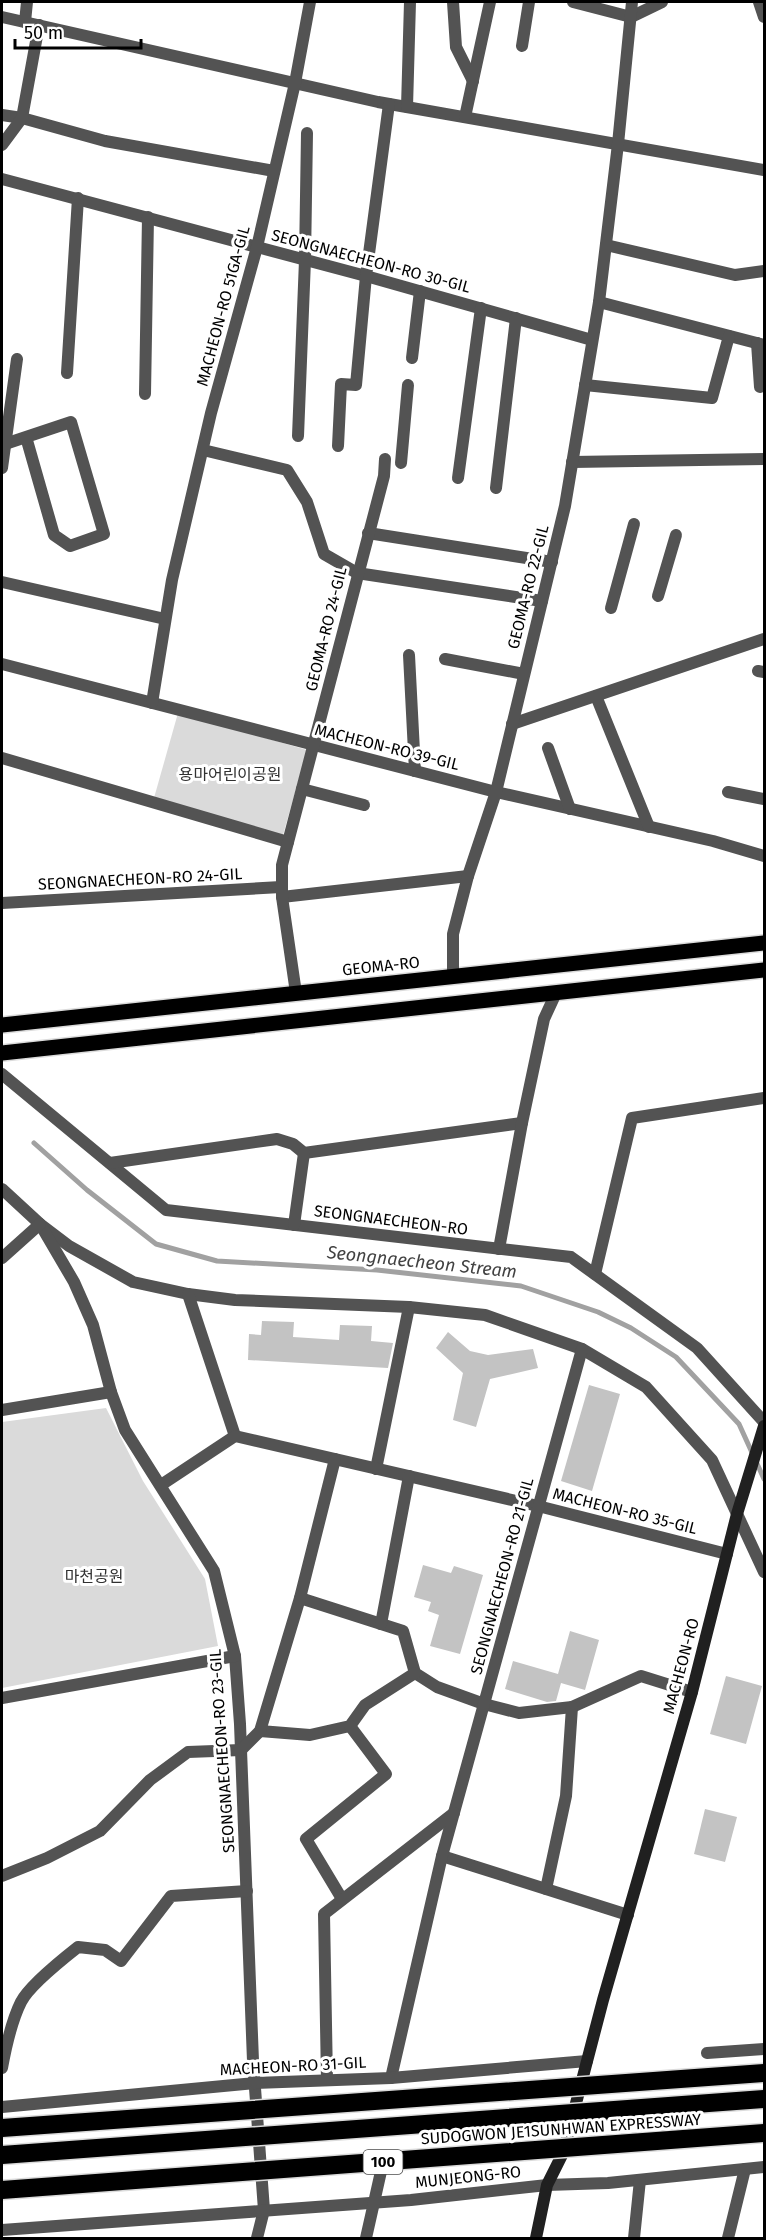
<svg xmlns="http://www.w3.org/2000/svg" width="766" height="2240" font-family="'Fira Sans','Noto Sans KR',sans-serif">
  <rect width="100%" height="100%" fill="#fff"/>
  <g fill="#dadada">
    <path d="M178,713L307,750L283,835L154,798Z"/>
    <path d="M106,1408L143,1481L205,1579L218,1646L2,1688V1422Z"/>
  </g>
  <g fill="none" stroke-linecap="round" stroke-linejoin="round">
    <path stroke="#a1a1a1" stroke-width="5" d="M34,1143L87,1190L156,1244L217,1261L377,1270L521,1286L598,1312L631,1328L676,1357L739,1424L764,1479"/>
  </g>
  <g fill="#c3c3c3">
    <path d="M262,1321L294,1322L293,1337L339,1340L340,1325L372,1326L371,1341L393,1343L388,1368L248,1360L249,1334L261,1335Z"/>
    <path d="M448,1332L470,1351L488,1355L533,1349L538,1368L490,1379L476,1427L453,1420L463,1373L436,1348Z"/>
    <path d="M589,1385L620,1394L592,1491L561,1481Z"/>
    <path d="M423,1565L451,1573L454,1566L483,1575L460,1654L430,1646L439,1615L428,1611L431,1602L414,1597Z"/>
    <path d="M570,1631L599,1640L585,1690L561,1683L556,1701L547,1702L505,1689L513,1661L558,1674Z"/>
    <path d="M726,1676L762,1686L746,1744L710,1734Z"/>
    <path d="M705,1809L737,1817L725,1862L694,1854Z"/>
  </g>
  <g fill="none" stroke-linecap="round" stroke-linejoin="round">
    <g stroke="#dbdbdb" stroke-width="18">
      <g id="primary">
        <path d="M2,1025L764,943"/>
        <path d="M2,1053L764,970"/>
      </g>
    </g>
    <g stroke="#535353" stroke-width="12">
      <path d="M453,2L456,47L473,81"/>
      <path d="M573,2L631,17L662,2"/>
      <path d="M759,2L764,17"/>
      <path d="M2,17L378,102L764,170"/>
      <path d="M25,22L27,2"/>
      <path d="M522,46L529,2"/>
      <path d="M407,107L410,2"/>
      <path d="M2,115L22,118L105,141L274,171"/>
      <path d="M465,117L490,2"/>
      <path d="M2,145L22,118L39,25"/>
      <path d="M2,179L366,276L592,340"/>
      <path d="M606,245L735,275L764,271"/>
      <path d="M599,302L764,345"/>
      <path d="M757,343L760,387"/>
      <path d="M412,358L420,291"/>
      <path d="M67,373L78,198"/>
      <path d="M585,385L712,398L729,336"/>
      <path d="M145,394L148,217"/>
      <path d="M298,436L305,260L307,133"/>
      <path d="M5,444L71,422L104,534L70,546L54,535L26,437"/>
      <path d="M338,446L341,384L356,385L366,276L389,104"/>
      <path d="M203,450L287,470L307,502L324,554L357,573L542,601"/>
      <path d="M572,462L764,459"/>
      <path d="M401,463L408,385"/>
      <path d="M2,468L17,359"/>
      <path d="M458,478L481,308"/>
      <path d="M496,488L516,318"/>
      <path d="M368,533L552,562"/>
      <path d="M2,582L165,619"/>
      <path d="M658,596L676,535"/>
      <path d="M611,608L634,524"/>
      <path d="M409,655L415,771"/>
      <path d="M445,659L524,674"/>
      <path d="M2,664L496,792L713,841L764,856"/>
      <path d="M758,671L764,672"/>
      <path d="M596,696L649,827"/>
      <path d="M152,703L172,580L211,413L257,247L295,83L310,2"/>
      <path d="M512,724L764,639"/>
      <path d="M548,748L570,809"/>
      <path d="M2,758L288,842"/>
      <path d="M302,789L364,805"/>
      <path d="M728,792L764,799"/>
      <path d="M282,897L468,876"/>
      <path d="M2,903L281,887"/>
      <path d="M453,976V934L468,876L496,792L565,506L599,302L618,144L632,2"/>
      <path d="M296,993L282,897V865L384,476L385,459"/>
      <path d="M2,1074L166,1210L571,1257L697,1348L764,1422"/>
      <path d="M110,1163L277,1139L293,1144L304,1153L522,1123"/>
      <path d="M2,1189L40,1224L69,1246L133,1282L188,1294L235,1300L409,1307L485,1315L582,1349L646,1387L712,1460L764,1572"/>
      <path d="M40,1224L74,1282L93,1325L111,1392L125,1430L214,1571L235,1656L240,1724L253,2061L264,2210L257,2238"/>
      <path d="M294,1225L304,1153"/>
      <path d="M499,1249L522,1123L544,1019L556,993"/>
      <path d="M2,1258L40,1224"/>
      <path d="M595,1274L632,1118L764,1098"/>
      <path d="M188,1294L235,1436"/>
      <path d="M2,1410L111,1392"/>
      <path d="M376,1469L409,1307"/>
      <path d="M161,1485L235,1436L538,1506L727,1554"/>
      <path d="M300,1598L403,1631L415,1673L437,1687L484,1704L519,1713L572,1707L641,1676L692,1692"/>
      <path d="M381,1624L409,1476"/>
      <path d="M2,1698L235,1656"/>
      <path d="M260,1731L310,1735L350,1726L365,1705L415,1673"/>
      <path d="M442,1856L628,1915"/>
      <path d="M2,1876L47,1858L100,1831L150,1780L188,1752L241,1750L260,1731L300,1598L335,1459"/>
      <path d="M546,1889L566,1796L572,1707"/>
      <path d="M342,1899L306,1839L386,1774L350,1726"/>
      <path d="M707,2053L764,2049"/>
      <path d="M2,2068C6,2046 11,2022 21,2002C29,1986 64,1958 78,1947L105,1950L121,1961L171,1896L247,1891"/>
      <path d="M391,2078L442,1856L582,1349"/>
      <path d="M327,2080L324,1914L454,1813"/>
      <path d="M2,2107L255,2083L391,2078L587,2061"/>
      <path d="M2,2230L411,2200L547,2185L608,2183L764,2167"/>
      <path d="M366,2238L382,2167"/>
      <path d="M634,2238L640,2180"/>
      <path d="M728,2238L745,2169"/>
    </g>
    <path stroke="#202020" stroke-width="12" d="M536,2238L547,2185L563,2153L603,2000L692,1692L737,1514L764,1426"/>
    <use href="#primary" stroke="#000" stroke-width="15"/>
    <g stroke="#dbdbdb" stroke-width="21" stroke-linecap="butt">
      <g id="highway-bridge">
        <path d="M2,2128L764,2073"/>
        <path d="M2,2155L764,2099"/>
        <path d="M2,2190L764,2133"/>
      </g>
    </g>
    <use href="#highway-bridge" stroke="#000" stroke-width="18"/>
  </g>
  <g text-anchor="middle" dominant-baseline="central" stroke-width="6" stroke-linejoin="round" paint-order="stroke">
    <rect fill="#fff" stroke="#4c4c4c" stroke-width="1.5" x="363.5" y="2150" width="39" height="24" rx="4.5"/>
    <g font-size="15" font-weight="bold" fill="#000">
      <text x="383" y="2162">100</text>
    </g>
    <g font-size="16" fill="#000" stroke="#fff">
      <text transform="translate(371 261) rotate(15)">SEONGNAECHEON-RO 30-GIL</text>
      <text transform="translate(223 306) rotate(-75)">MACHEON-RO 51GA-GIL</text>
      <text transform="translate(528 587) rotate(-76)">GEOMA-RO 22-GIL</text>
      <text transform="translate(326 629) rotate(-76)">GEOMA-RO 24-GIL</text>
      <text transform="translate(387 747) rotate(14)">MACHEON-RO 39-GIL</text>
      <text transform="translate(140 879) rotate(-3)">SEONGNAECHEON-RO 24-GIL</text>
      <text transform="translate(381 966) rotate(-6)">GEOMA-RO</text>
      <text transform="translate(391 1220) rotate(7)">SEONGNAECHEON-RO</text>
      <text transform="translate(625 1511) rotate(14)">MACHEON-RO 35-GIL</text>
      <text transform="translate(502 1576) rotate(-75)">SEONGNAECHEON-RO 21-GIL</text>
      <text transform="translate(681 1666) rotate(-75)">MACHEON-RO</text>
      <text transform="translate(222 1751) rotate(-94)">SEONGNAECHEON-RO 23-GIL</text>
      <text transform="translate(293 2066) rotate(-3)">MACHEON-RO 31-GIL</text>
      <text transform="translate(561 2129) rotate(-4)">SUDOGWON JE1SUNHWAN EXPRESSWAY</text>
      <text transform="translate(468 2177) rotate(-6)">MUNJEONG-RO</text>
    </g>
    <g font-size="16" fill="#313131" stroke="#fff">
      <text x="230" y="774">용마어린이공원</text>
      <text x="94" y="1576">마천공원</text>
    </g>
    <g font-size="18" font-style="italic" fill="#424242" stroke="#fff">
      <text transform="translate(422 1262) rotate(6)">Seongnaecheon Stream</text>
    </g>
  </g>
  <rect width="766" height="2240" fill="none" stroke="#000000" stroke-width="6"/>
  <path d="M15 39v9h126v-9" fill="none" stroke="#000000" stroke-width="3"/>
  <text x="24" y="39" font-size="18" fill="#000000" stroke="#ffffff" stroke-width="4.5" paint-order="stroke">50 m</text>
</svg>
